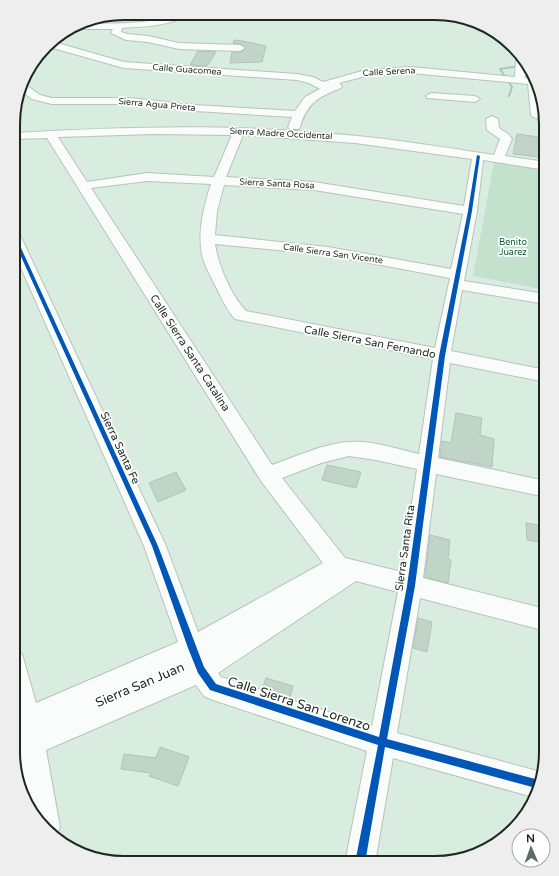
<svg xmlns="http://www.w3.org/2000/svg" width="559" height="876" font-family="'Varela Round',sans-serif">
  <rect width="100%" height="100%" fill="#d9ece0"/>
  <path fill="#c4e1ce" d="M494,162L546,170V290L473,276Z"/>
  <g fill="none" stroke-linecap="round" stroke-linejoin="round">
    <path stroke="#9eceb0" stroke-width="2" d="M509,96L512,87L500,69L521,66"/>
  </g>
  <g fill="#c0d4c8" stroke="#b4c2b9">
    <path d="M234,40L243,41L266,46L262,62L230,63L232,52H240L246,49L241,44L233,43Z"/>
    <path d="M198,51L216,52L207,66L190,65Z"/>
    <path d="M517,134L539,137V157L513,154Z"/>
    <path d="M456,413L482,418L480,435L494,439L492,467L440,457L442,441L451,443Z"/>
    <path d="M327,465L361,472L356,488L322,480Z"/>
    <path d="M176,472L186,490L158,502L149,483Z"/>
    <path d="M526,523L545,526L546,543L527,540Z"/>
    <path d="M430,535L450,540L448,559L451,560L448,583L425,577Z"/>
    <path d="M418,618L432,622L427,652L413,648Z"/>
    <path d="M266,678L293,686L290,698L262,689Z"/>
    <path d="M160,747L189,757L178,786L149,776L151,773L121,769L124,754L156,758Z"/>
  </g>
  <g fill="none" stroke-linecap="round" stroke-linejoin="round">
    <g stroke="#b6c4bb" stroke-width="2">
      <g id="minor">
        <path d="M177,13H188C175,26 140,27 122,28L121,32L128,34L148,36L179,43L240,45L245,48L240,51L179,49L148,42L126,40L111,33L113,29H70L77,24C105,23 153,26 177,13Z"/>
        <path d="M55,38L57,43L124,62L297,74L313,77L323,82L366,70L411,67L515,77L516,60L519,58L526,66L525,78L536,79L537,81L542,112L544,114L545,121L533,117L531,115L528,84L411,73L366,76L339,83L342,86L341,88C318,97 307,103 300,127L298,129H290L288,127L292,117L196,111L130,104H52L32,99L20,90L22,82L40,95L52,98H130L196,105L295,111L305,97L320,89L309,83L297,80L124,68L49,47L47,45Z"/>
        <path d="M431,93L475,96L480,99L475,102L427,98L426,96Z"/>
        <path d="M492,116L498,119L499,128L508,134L512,139L505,156L546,162V170L483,160L477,211L464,281L546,294V304L462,290L451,351L546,370V382L450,363L438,458L546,481V497L436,474L423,578L546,609V631L420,598L397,733L541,772L533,797L393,758L375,863H345L367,751L213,700L204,696L196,685L46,750L60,827L55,838L28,803L13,712V651L22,654L36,703L178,642L144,546L14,252V233L19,234L21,237L166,546L198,632L323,563L261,481L47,138L14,139V133C117,127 220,124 322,133C380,137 437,146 494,155L500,139L487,130L486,119ZM153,134L232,135L214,177L147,173L87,182L58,137ZM243,135L355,143L472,159L464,206L314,182L226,177ZM147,181L211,184C203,209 196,237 204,262C207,270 211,277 215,285C221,297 226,309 235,319L433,359L419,454C397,449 372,440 349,442C325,443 295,457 272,465L91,188ZM224,185L314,190L463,214L451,269L328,247L215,235L217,211ZM215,244L328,255L450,278L435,348L246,311C231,295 218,265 215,244ZM349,456L376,460L417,469L402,572L345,558L282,478L321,463ZM356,581L398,592L372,726L221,677L218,673Z"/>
      </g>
    </g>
    <use href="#minor" fill="#f9fcfa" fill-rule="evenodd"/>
    <g stroke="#fff" stroke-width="2">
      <path id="cycleway" d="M477,155L480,156L472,211L445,356L415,586L387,739L539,780L536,788L385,747L365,863H355L378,745L210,690L198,673L188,648L152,546L14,241V236L16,237L158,546L204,667L216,684L379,737L407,586L439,356L468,211Z"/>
    </g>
    <use href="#cycleway" fill="#0057b8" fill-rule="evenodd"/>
  </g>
  <g text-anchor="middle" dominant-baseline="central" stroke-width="3.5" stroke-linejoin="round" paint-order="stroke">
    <g font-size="9" fill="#1c2921" stroke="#fff">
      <text transform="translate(187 70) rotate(4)">Calle Guacomea</text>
      <text transform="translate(389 72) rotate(-3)">Calle Serena</text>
      <text transform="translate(157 105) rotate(5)">Sierra Agua Prieta</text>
      <text transform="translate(281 134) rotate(3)">Sierra Madre Occidental</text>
      <text transform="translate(277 184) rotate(3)">Sierra Santa Rosa</text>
      <text transform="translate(333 254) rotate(8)">Calle Sierra San Vicente</text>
    </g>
    <g font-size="9" fill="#0e5733" stroke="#fff">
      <text x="513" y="242">Benito<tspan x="513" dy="10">Juarez</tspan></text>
    </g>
    <g font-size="11" fill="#1c2921" stroke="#fff">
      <text transform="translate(370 342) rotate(11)">Calle Sierra San Fernando</text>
      <text transform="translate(190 353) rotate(57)">Calle Sierra Santa Catalina</text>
      <text transform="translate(120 448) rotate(65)">Sierra Santa Fe</text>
      <text transform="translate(405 548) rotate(-82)">Sierra Santa Rita</text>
    </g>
    <g font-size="13" fill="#1c2921" stroke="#fff">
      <text transform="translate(140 685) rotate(-23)">Sierra San Juan</text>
      <text transform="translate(299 704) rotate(18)">Calle Sierra San Lorenzo</text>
    </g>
  </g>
  <path d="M0 0H559V876H0ZM124 20H435A104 104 0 0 1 539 124V752A104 104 0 0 1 435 856H124A104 104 0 0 1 20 752V124A104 104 0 0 1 124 20Z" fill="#edeeed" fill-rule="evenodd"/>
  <path fill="none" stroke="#1c2921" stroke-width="2" d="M124 20H435A104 104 0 0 1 539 124V752A104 104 0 0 1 435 856H124A104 104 0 0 1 20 752V124A104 104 0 0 1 124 20Z"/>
  <g transform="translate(531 848) rotate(358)"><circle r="19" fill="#ffffff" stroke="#a4a9a6"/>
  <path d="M0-3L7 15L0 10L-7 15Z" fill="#5e6d64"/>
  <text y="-6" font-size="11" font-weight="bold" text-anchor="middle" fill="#1c2921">N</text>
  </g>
</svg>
